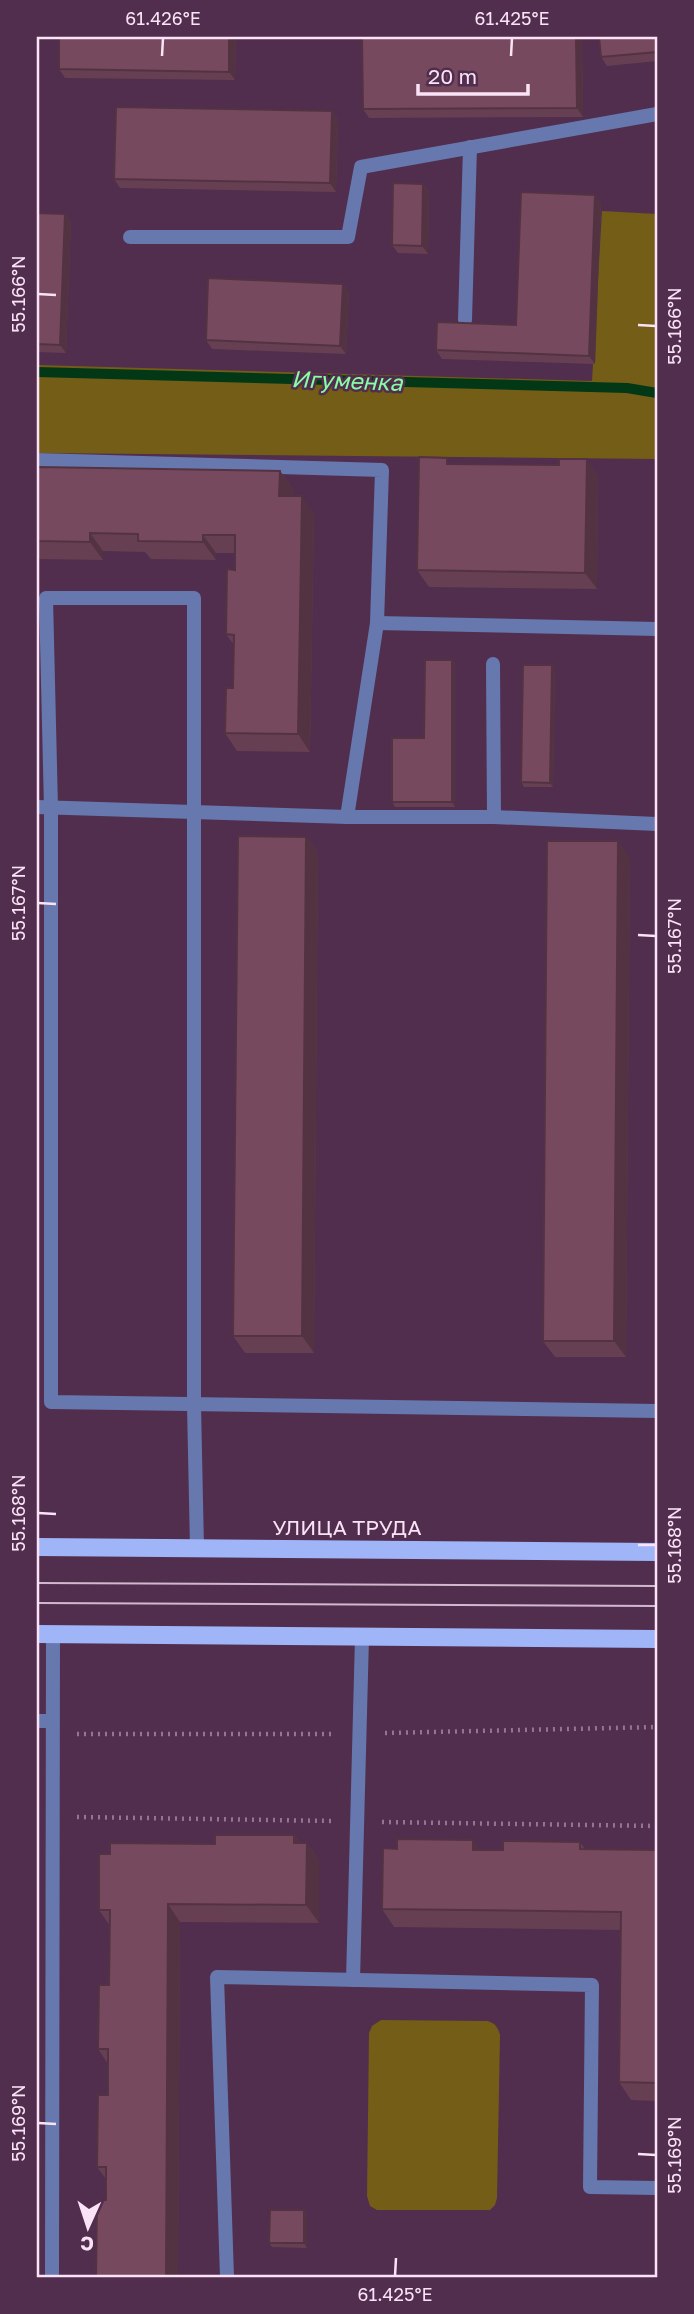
<svg xmlns="http://www.w3.org/2000/svg" width="694" height="2314" font-family="'Golos Text',sans-serif">
  <rect width="100%" height="100%" fill="#512e4e"/>
  <g fill="#745d16">
    <path d="M602,211L657,214V459L37,453V365L592,381Z"/>
    <path d="M381,2020L487,2021C495,2023 498,2027 500,2035L497,2198L495,2205L490,2210H377L370,2206L367,2196L369,2033L372,2026Z"/>
  </g>
  <g fill="none" stroke-linecap="round" stroke-linejoin="round">
    <path stroke="#023816" stroke-width="10" d="M37,372L627,388L657,393"/>
    <g stroke="#947691" stroke-width="4.5" stroke-dasharray="2 5" stroke-linecap="butt">
      <path d="M385,1733L657,1727"/>
      <path d="M77,1734H334"/>
      <path d="M77,1817L334,1821"/>
      <path d="M382,1822L657,1826"/>
    </g>
    <g stroke="#6778af" stroke-width="14">
      <path d="M130,237H348L361,167L657,114"/>
      <path d="M465,320L470,147"/>
      <path d="M37,460L382,470L377,623L347,817"/>
      <path d="M377,623L657,629"/>
      <path d="M493,664L494,817"/>
      <path d="M37,807L347,817H494L657,824"/>
      <path d="M197,1548L194,1405V598H46L51,808V1402L657,1411"/>
      <path d="M37,1721H51"/>
      <path d="M353,1980L362,1637"/>
      <path d="M52,2277L53,1635"/>
      <path d="M227,2277L217,1977L592,1985L590,2187L657,2188"/>
    </g>
    <g stroke="#9fb5f7" stroke-width="18">
      <path d="M37,1547L657,1552"/>
      <path d="M37,1634L657,1639"/>
    </g>
    <g stroke="#d2b8ce" stroke-width="2">
      <path d="M37,1583L657,1586"/>
      <path d="M37,1603L657,1606"/>
    </g>
  </g>
  <g fill="#663f52">
    <path d="M59,37H236L235,80L65,78L59,69Z"/>
    <path d="M426,37H582L583,117L369,118L363,109Z"/>
    <path d="M657,37V61L607,66L601,57Z"/>
    <path d="M332,111L338,120L336,192L120,188L114,179Z"/>
    <path d="M423,184L429,192L428,254L398,253L392,245Z"/>
    <path d="M601,203L595,364L442,359L436,350L516,325Z"/>
    <path d="M37,213L65,214L71,223L66,353L37,352Z"/>
    <path d="M343,284L349,292L346,354L212,349L206,340Z"/>
    <path d="M451,464L598,476L597,589L429,587L417,570Z"/>
    <path d="M37,467L280,471L293,489L292,496L314,514L310,752L237,751L225,733L233,688L234,645L226,634L235,570V553H216V560L151,559L145,552L103,551V560L37,559Z"/>
    <path d="M452,660L455,664V807H395L392,802L424,738Z"/>
    <path d="M555,670L553,787H524L521,782Z"/>
    <path d="M306,837L318,853L314,1353H245L233,1336Z"/>
    <path d="M630,858L626,1357H555L543,1341Z"/>
    <path d="M294,1835L300,1843H307L319,1861V1923L180,1922L178,2277H96L106,2200V2179L97,2167L108,2095V2064L98,2049L109,1985L110,1926L99,1910L110,1854Z"/>
    <path d="M580,1842L585,1849L657,1850V2101L631,2100L619,2082L621,1930L394,1927L382,1909L397,1849L503,1850Z"/>
    <path d="M304,2210L307,2215V2248L272,2247L269,2243Z"/>
  </g>
  <g fill="#533342">
    <path d="M229,37H236L235,80L229,72Z"/>
    <path d="M576,37H582L583,117L577,108Z"/>
    <path d="M332,111L338,120L336,192L330,183Z"/>
    <path d="M423,184L429,192L428,254L422,246Z"/>
    <path d="M595,195L601,203L595,364L589,356Z"/>
    <path d="M65,214L71,223L66,353L60,345Z"/>
    <path d="M343,284L349,292L346,354L340,346Z"/>
    <path d="M587,459L598,476L597,589L585,573Z"/>
    <path d="M280,471L293,489L292,514L279,496Z"/>
    <path d="M302,496L314,514L310,752L298,734Z"/>
    <path d="M90,533L103,551V560L90,542Z"/>
    <path d="M203,535L216,553V560L203,542Z"/>
    <path d="M452,660L455,664V807L452,802Z"/>
    <path d="M552,665L555,670L553,787L550,783Z"/>
    <path d="M306,837L318,853L314,1353L302,1336Z"/>
    <path d="M618,841L630,858L626,1357L614,1341Z"/>
    <path d="M294,1835L307,1853V1843L319,1861V1923L306,1905L294,1843Z"/>
    <path d="M473,1840L485,1858L473,1850Z"/>
    <path d="M168,1904L180,1922L178,2277H166Z"/>
    <path d="M304,2210L307,2215V2248L304,2243Z"/>
  </g>
  <g fill="#77495f" stroke="#533342" stroke-width="2">
    <path d="M59,37H229V72L59,69Z"/>
    <path d="M426,37H576L577,108L363,109L362,38Z"/>
    <path d="M599,37H657V52L601,57Z"/>
    <path d="M116,107L332,111L330,183L114,179Z"/>
    <path d="M393,183L423,184L422,246L392,245Z"/>
    <path d="M521,192L595,195L589,356L436,350L437,322L516,325Z"/>
    <path d="M37,213L65,214L60,345L37,344Z"/>
    <path d="M208,278L343,284L340,346L206,340Z"/>
    <path d="M419,457L447,458V464L559,465V459H587L585,573L417,570Z"/>
    <path d="M37,467L280,471L279,496H302L298,734L225,733L226,688H233L234,635L226,634L227,569L235,570V535H203V542L138,541V534L90,533V542L37,541Z"/>
    <path d="M425,660H452V802H392V738H424Z"/>
    <path d="M523,665H552L550,783L521,782Z"/>
    <path d="M238,836L306,837L302,1336H233Z"/>
    <path d="M547,841H618L614,1341H543Z"/>
    <path d="M215,1835H294V1843H307L306,1905L168,1904L166,2277H96L97,2200H106V2167H97L98,2095H108V2049H98L99,1985H109L110,1910H99V1854H110V1843L215,1844Z"/>
    <path d="M397,1839L473,1840V1850H503V1841L580,1842V1849L657,1850V2083L619,2082L621,1912L382,1909L383,1848L397,1849Z"/>
    <path d="M270,2210H304V2243H269Z"/>
  </g>
  <path fill="none" stroke="#fae3f6" stroke-width="2.5" d="M162,56L163,38M511,56L512,38M38,294L56,295M638,325L656,326M38,903L56,904M638,935L656,936M38,1513L56,1514M638,1545H656M38,2123L56,2124M638,2154L656,2155M395,2276L396,2258"/>
  <g text-anchor="middle" dominant-baseline="central" stroke-width="5" stroke-linejoin="round" paint-order="stroke">
    <g font-size="21" fill="#fae3f6" stroke="#512e4e">
      <text x="347" y="1527">УЛИЦА ТРУДА</text>
    </g>
    <g font-size="23" font-style="italic" fill="#87fda5" stroke="#512e4e">
      <text transform="translate(347 380) rotate(2)">Игуменка</text>
    </g>
  </g>
  <rect width="694" height="2314" fill="none" stroke="#512e4e" stroke-width="77"/>
  <g transform="translate(88 2227) rotate(183)" stroke="#512e4e" stroke-width="5" paint-order="stroke">
  <path d="M0-5L12 26L0 18L-12 26Z" fill="#fae3f6"/>
  <text y="-10" font-size="19" font-weight="bold" text-anchor="middle" fill="#fae3f6">С</text>
  </g>
  <path d="M418 84v10h110v-10" fill="none" stroke="#fae3f6" stroke-width="3.5"/>
  <text x="428" y="84" font-size="21" fill="#fae3f6" stroke="#512e4e" stroke-width="5" paint-order="stroke">20 m</text>
  <rect x="38" y="38" width="618" height="2238" fill="none" stroke="#fae3f6" stroke-width="2.5"/>
  <g font-size="18" text-anchor="middle" fill="#fae3f6">
    <text x="163" y="25">61.426°E</text>
    <text x="512" y="25">61.425°E</text>
    <text transform="translate(19 294) rotate(-90)" y="6">55.166°N</text>
    <text transform="translate(675 326) rotate(-90)" y="6">55.166°N</text>
    <text transform="translate(19 903) rotate(-90)" y="6">55.167°N</text>
    <text transform="translate(675 936) rotate(-90)" y="6">55.167°N</text>
    <text transform="translate(19 1513) rotate(-90)" y="6">55.168°N</text>
    <text transform="translate(675 1545) rotate(-90)" y="6">55.168°N</text>
    <text transform="translate(19 2123) rotate(-90)" y="6">55.169°N</text>
    <text transform="translate(675 2155) rotate(-90)" y="6">55.169°N</text>
    <text x="395" y="2301">61.425°E</text>
  </g>
</svg>
